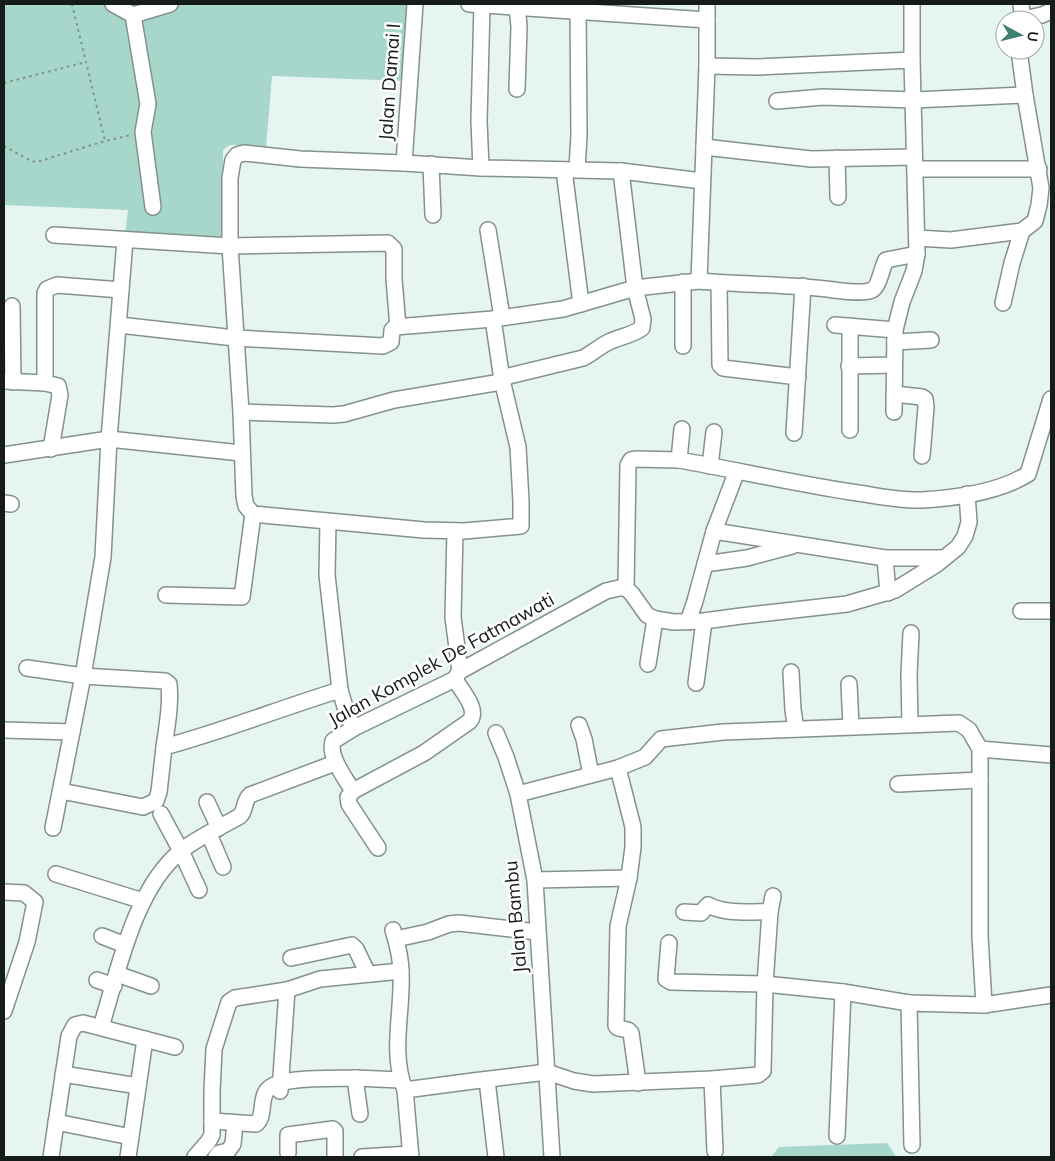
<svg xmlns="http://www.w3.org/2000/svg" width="1055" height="1161" font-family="Mulish,sans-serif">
  <rect width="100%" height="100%" fill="#e6f5f1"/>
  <g fill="#a7d7ca">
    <path d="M4,4H410L405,81L272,76L266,147L230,145L223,150L224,243L125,234L128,210L4,205Z"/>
    <path d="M887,1143L896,1157H771L779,1147Z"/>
  </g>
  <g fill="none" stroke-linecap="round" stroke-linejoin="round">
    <g stroke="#84918d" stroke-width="18">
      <g id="minor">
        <path d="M113,4L133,15L170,4"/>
        <path d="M469,4L707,20"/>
        <path d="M707,4V66L699,281C744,285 789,284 834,290C843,291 864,294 872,290C879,287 882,267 886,260L917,254L912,60V4"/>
        <path d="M1021,4L1023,20"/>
        <path d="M133,15L148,104L143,132L153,207"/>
        <path d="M1023,19L1042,15L1051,11"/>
        <path d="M707,66L757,67L912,60"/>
        <path d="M517,89L519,27L517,4"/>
        <path d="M777,101L823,97L914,100L1025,95"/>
        <path d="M704,147L811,159L914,157"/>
        <path d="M837,158L838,197"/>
        <path d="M404,163L415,4"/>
        <path d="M431,164L433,215"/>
        <path d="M481,168L479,121L482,5"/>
        <path d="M577,169L579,135L578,4"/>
        <path d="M915,169H1039"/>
        <path d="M564,170L581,304"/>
        <path d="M488,230L502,317"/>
        <path d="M54,235L230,246L388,243L394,249V279L398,327"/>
        <path d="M917,238L951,240L1014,232L1022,231L1035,221L1039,205L1041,188L1025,95L1019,50"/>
        <path d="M683,282V346"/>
        <path d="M719,283L720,365L723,368L798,377"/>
        <path d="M1003,303L1012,263L1022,231"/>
        <path d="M12,306L13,382"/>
        <path d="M493,319L502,380L518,447L521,501V526L464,531L424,530L253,514L246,506L244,496L241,412L230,246V178L233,160L237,155L244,153L300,159L404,163L481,168L621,171L702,181"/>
        <path d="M119,325L235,338L383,346L391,342L392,330L395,327L493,319L563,309L635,288L621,171"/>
        <path d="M835,325L895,330"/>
        <path d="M895,342L931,340"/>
        <path d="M849,366L894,365"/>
        <path d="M4,381L45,383L58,386L60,395L51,449"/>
        <path d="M45,383V293L47,289L57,285L121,290"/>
        <path d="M894,394L922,397L925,399L926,407L922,456"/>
        <path d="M241,412L333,415L344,414L394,400L495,383L509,376L583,358C593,353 601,345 611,341C622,336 633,335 642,328L643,319L635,288L699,281"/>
        <path d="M894,412L895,330L902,302L914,271L917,254"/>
        <path d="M682,429L679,460C736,470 793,483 851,492C874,495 899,501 922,500C956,498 999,492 1028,474L1051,399"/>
        <path d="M850,430V326"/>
        <path d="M794,433L803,286"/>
        <path d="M4,455L109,439L241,453"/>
        <path d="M710,466L714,432"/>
        <path d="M4,503L11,504"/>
        <path d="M328,522L327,575L340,690L348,717L354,728"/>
        <path d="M455,531L453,617L460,671"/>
        <path d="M714,531L885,558H944"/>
        <path d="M885,558L888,593"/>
        <path d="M705,564L747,558L792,546"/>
        <path d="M626,588L628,465L631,460L635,459L679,460"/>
        <path d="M166,595L242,597L253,514"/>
        <path d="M1021,611H1051"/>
        <path d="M688,622L695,601L714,531L737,471"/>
        <path d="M648,664L655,619"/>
        <path d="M27,668L83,676L165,681L169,684C171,705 167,726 164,747C224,731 281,708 340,690"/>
        <path d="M791,672L793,710L796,729"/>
        <path d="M696,683L704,621"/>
        <path d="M849,684L851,726"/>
        <path d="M910,724L909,675L911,633"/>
        <path d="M579,725L584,739L591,775"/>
        <path d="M4,730L72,732"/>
        <path d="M496,733L506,757L518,794L535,880L552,1157"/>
        <path d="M980,749L1051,755"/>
        <path d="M618,768L633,827V847L629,878L618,926L616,1026L618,1028L628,1030L631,1033L638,1083"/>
        <path d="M898,784L980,780"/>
        <path d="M61,791L143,807L156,801L159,792L164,747"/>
        <path d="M353,791C345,778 328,756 333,741L354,728L455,679L459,672L462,670L606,591L619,588H626L632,594L647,615L655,619L674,622L704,621L741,616L847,604L895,590L937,564L958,547L965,536L969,522L967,494"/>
        <path d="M518,794L618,768L645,757L661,739L723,732L959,723L969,730L980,749V936L984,1005"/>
        <path d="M207,802L219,828"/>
        <path d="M161,814L181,851L199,890"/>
        <path d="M53,828L83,676L103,557L109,439L125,240"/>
        <path d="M209,834L223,867"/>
        <path d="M378,848L349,804L348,797L353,791L424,753L470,721C479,708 461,691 455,679"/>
        <path d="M56,874L143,901"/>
        <path d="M535,880L629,878"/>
        <path d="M4,892L24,893L35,902L27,942L4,1011"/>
        <path d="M684,912L701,913L708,905C728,915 749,911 770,912"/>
        <path d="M393,930C397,943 401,958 401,972C403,1011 390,1052 405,1090"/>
        <path d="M102,936L125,945"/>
        <path d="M396,939L428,932L449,924L459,923L537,932"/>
        <path d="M669,943L666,979L671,982L765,984L770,912L773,896"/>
        <path d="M291,958L352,945L356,949L368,974"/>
        <path d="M117,974L151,986"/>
        <path d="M97,980L114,986"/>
        <path d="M101,1027C118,972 134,889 181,851C198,837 221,827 240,816C246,810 243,802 250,795L335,763"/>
        <path d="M63,1074L138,1086"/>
        <path d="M712,1079L715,1151"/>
        <path d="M487,1080L496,1157"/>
        <path d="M280,1091L287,990"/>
        <path d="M360,1114L355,1078L401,1080"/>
        <path d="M212,1121L256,1124C265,1117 260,1101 266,1092C274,1075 337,1079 355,1078"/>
        <path d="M56,1122L131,1137"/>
        <path d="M837,1136L843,992"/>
        <path d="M912,1145L909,1003L984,1005L1051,995"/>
        <path d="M288,1153V1135L333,1129L335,1131V1157"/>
        <path d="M51,1157L69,1036L75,1025L83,1023L175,1047"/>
        <path d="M128,1157L145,1039"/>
        <path d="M195,1157L208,1142L212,1135V1091L214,1049L229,1002L235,998L287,990L320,979L401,971"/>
        <path d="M216,1157L219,1153L228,1151L233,1144L235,1123"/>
        <path d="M362,1157L410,1154"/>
        <path d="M411,1157L405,1090L473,1081L547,1072L574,1081L593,1084L712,1079L758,1075L763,1071L765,984L843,992L909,1003"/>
      </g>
    </g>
    <g stroke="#848f8c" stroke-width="2" stroke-dasharray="2.5 4" stroke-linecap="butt">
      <path d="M72,4L105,141"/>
      <path d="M4,83L86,62"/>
      <path d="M4,146L31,161L37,162L105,141L131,135"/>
    </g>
    <use href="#minor" stroke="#fff" stroke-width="15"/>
  </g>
  <g text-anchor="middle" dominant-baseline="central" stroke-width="5" stroke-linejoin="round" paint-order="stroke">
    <g font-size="19" fill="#161c1a" stroke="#fff">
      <text transform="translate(389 82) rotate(-86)">Jalan Damai I</text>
      <text transform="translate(441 659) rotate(-29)">Jalan Komplek De Fatmawati</text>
      <text transform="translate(515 917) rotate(-95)">Jalan Bambu</text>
    </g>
  </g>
  <rect width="1055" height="1161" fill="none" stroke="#161c1a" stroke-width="10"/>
  <g transform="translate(1020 35) rotate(97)"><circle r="24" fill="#ffffff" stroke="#a2a4a3"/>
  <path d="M0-4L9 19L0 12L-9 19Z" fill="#3e8071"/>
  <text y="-8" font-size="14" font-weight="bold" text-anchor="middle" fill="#161c1a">U</text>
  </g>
</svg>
